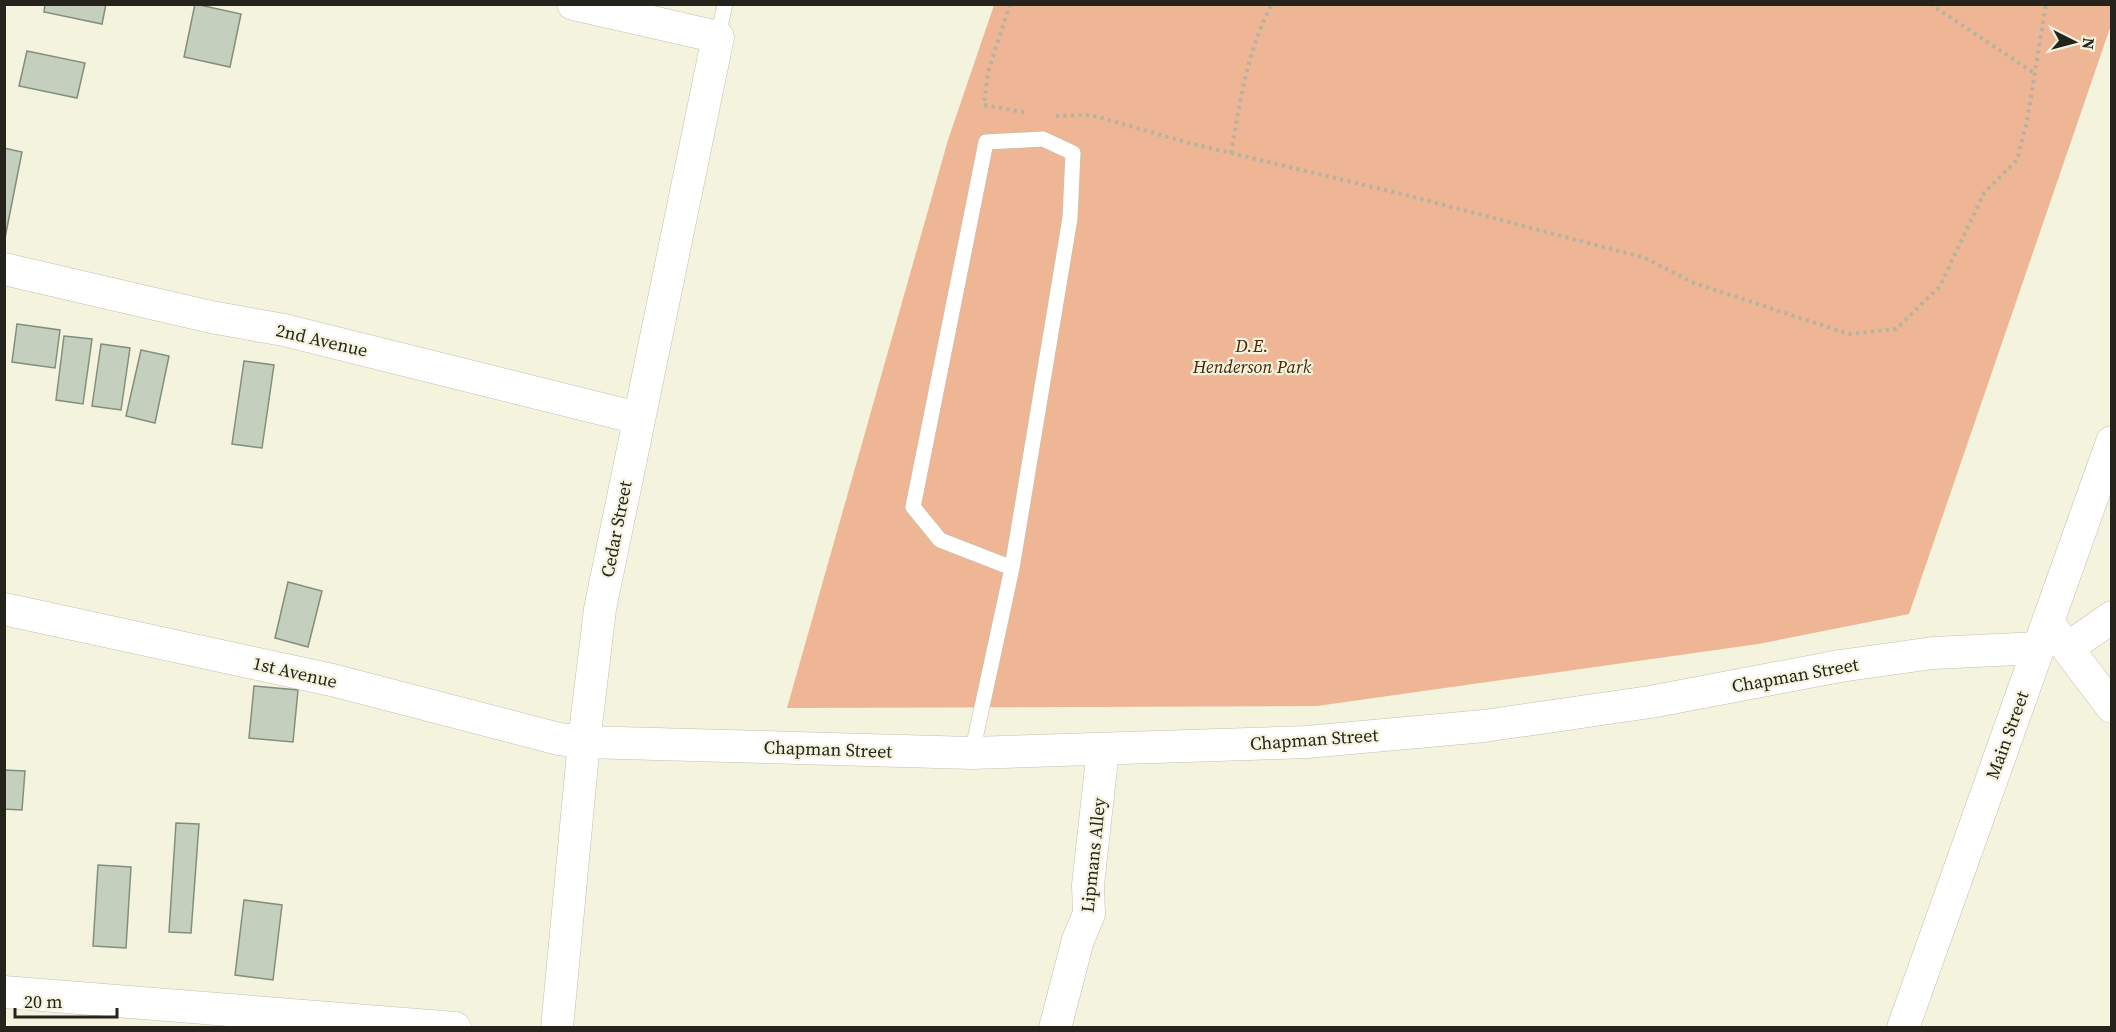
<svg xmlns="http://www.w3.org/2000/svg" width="2116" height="1032" font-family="'Source Serif 4',serif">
  <rect width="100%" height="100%" fill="#f3f3de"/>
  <path fill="#eeb694" d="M994,5H2111V25L1909,614L1758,644L1317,706L787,708L948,140Z"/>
  <g fill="#c4cfbe" stroke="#838e7d" stroke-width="1.5">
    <path d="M45,4H106L102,24L44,12Z"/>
    <path d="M195,4L241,14L230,67L184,57Z"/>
    <path d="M27,51L85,63L77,98L19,86Z"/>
    <path d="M4,148L22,152L5,238H4Z"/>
    <path d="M17,324L60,330L55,368L12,362Z"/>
    <path d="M64,336L92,339L83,404L56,400Z"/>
    <path d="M101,344L130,348L121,410L92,406Z"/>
    <path d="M141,350L169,356L155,423L126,416Z"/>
    <path d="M244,361L274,365L262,448L232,444Z"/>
    <path d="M288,582L322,591L308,647L275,638Z"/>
    <path d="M254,686L298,690L293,742L249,738Z"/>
    <path d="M4,770L25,771L22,810L4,809Z"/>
    <path d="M176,823L199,824L191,933L169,932Z"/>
    <path d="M98,865L131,867L126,948L93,946Z"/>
    <path d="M244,900L282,905L273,980L235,975Z"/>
  </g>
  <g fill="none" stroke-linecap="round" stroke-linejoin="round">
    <g stroke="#c0c0ac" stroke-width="16">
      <g id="lane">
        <path d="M718,37L725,4"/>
        <path d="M972,753L1012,568L1070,218L1073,153L1043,139L986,142L913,507L940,540L1012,568"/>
      </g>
    </g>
    <g stroke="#c0c0ac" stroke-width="33">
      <g id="street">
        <path d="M4,269L211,317L284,330L638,418"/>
        <path d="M4,609L332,680L559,739L584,742L972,753L1307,742L1484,726L1650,702L1840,666L1933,653L2038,648"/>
        <path d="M2048,623L2112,707"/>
        <path d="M2068,648L2112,617"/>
        <path d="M4,992L455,1028"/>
        <path d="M557,1028L584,742L600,609L718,37L573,4"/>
        <path d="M1055,1028L1078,940L1089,914L1088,885L1103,750"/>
        <path d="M1903,1028L2112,442"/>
      </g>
    </g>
    <g stroke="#b3b3a2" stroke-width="4" stroke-dasharray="3 4.5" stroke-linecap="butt">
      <path d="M1010,4L988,72L984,105L1028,113"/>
      <path d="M1930,4L2034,73"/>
      <path d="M1056,116L1091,115L1189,143L1406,195L1645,258L1694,283L1849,334L1896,329L1940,286L1984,193L2017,160L2027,121L2046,4"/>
      <path d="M1231,153C1240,103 1247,50 1272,4"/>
    </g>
    <use href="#lane" stroke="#fff" stroke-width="15"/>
    <use href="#street" stroke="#fff" stroke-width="32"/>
  </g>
  <g text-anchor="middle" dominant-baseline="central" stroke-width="4.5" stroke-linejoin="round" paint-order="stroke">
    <g font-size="18" fill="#24241d" stroke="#f3f3de">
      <text transform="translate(322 340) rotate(13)">2nd Avenue</text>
      <text transform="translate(616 529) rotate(-79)">Cedar Street</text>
      <text transform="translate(295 672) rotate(13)">1st Avenue</text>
      <text transform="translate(1795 675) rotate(-10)">Chapman Street</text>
      <text transform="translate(2007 735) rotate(-70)">Main Street</text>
      <text transform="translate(1314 739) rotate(-4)">Chapman Street</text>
      <text transform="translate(828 749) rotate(2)">Chapman Street</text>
      <text transform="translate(1093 855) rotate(-84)">Lipmans Alley</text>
    </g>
    <g font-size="18" font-style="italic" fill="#4c2509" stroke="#f3f3de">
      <text x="1252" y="345">D.E.<tspan x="1252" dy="21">Henderson Park</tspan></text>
    </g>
  </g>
  <rect width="2116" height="1032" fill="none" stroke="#24241d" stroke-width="12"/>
  <g transform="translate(2074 42) rotate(96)" stroke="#f3f3de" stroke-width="4.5" paint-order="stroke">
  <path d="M0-4.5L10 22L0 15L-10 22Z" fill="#24241d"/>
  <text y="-9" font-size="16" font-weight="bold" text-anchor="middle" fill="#24241d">N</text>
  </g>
  <path d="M15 1008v9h102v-9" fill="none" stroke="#24241d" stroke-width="3"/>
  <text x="24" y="1008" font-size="18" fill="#24241d" stroke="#f3f3de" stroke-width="4.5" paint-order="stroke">20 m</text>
</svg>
